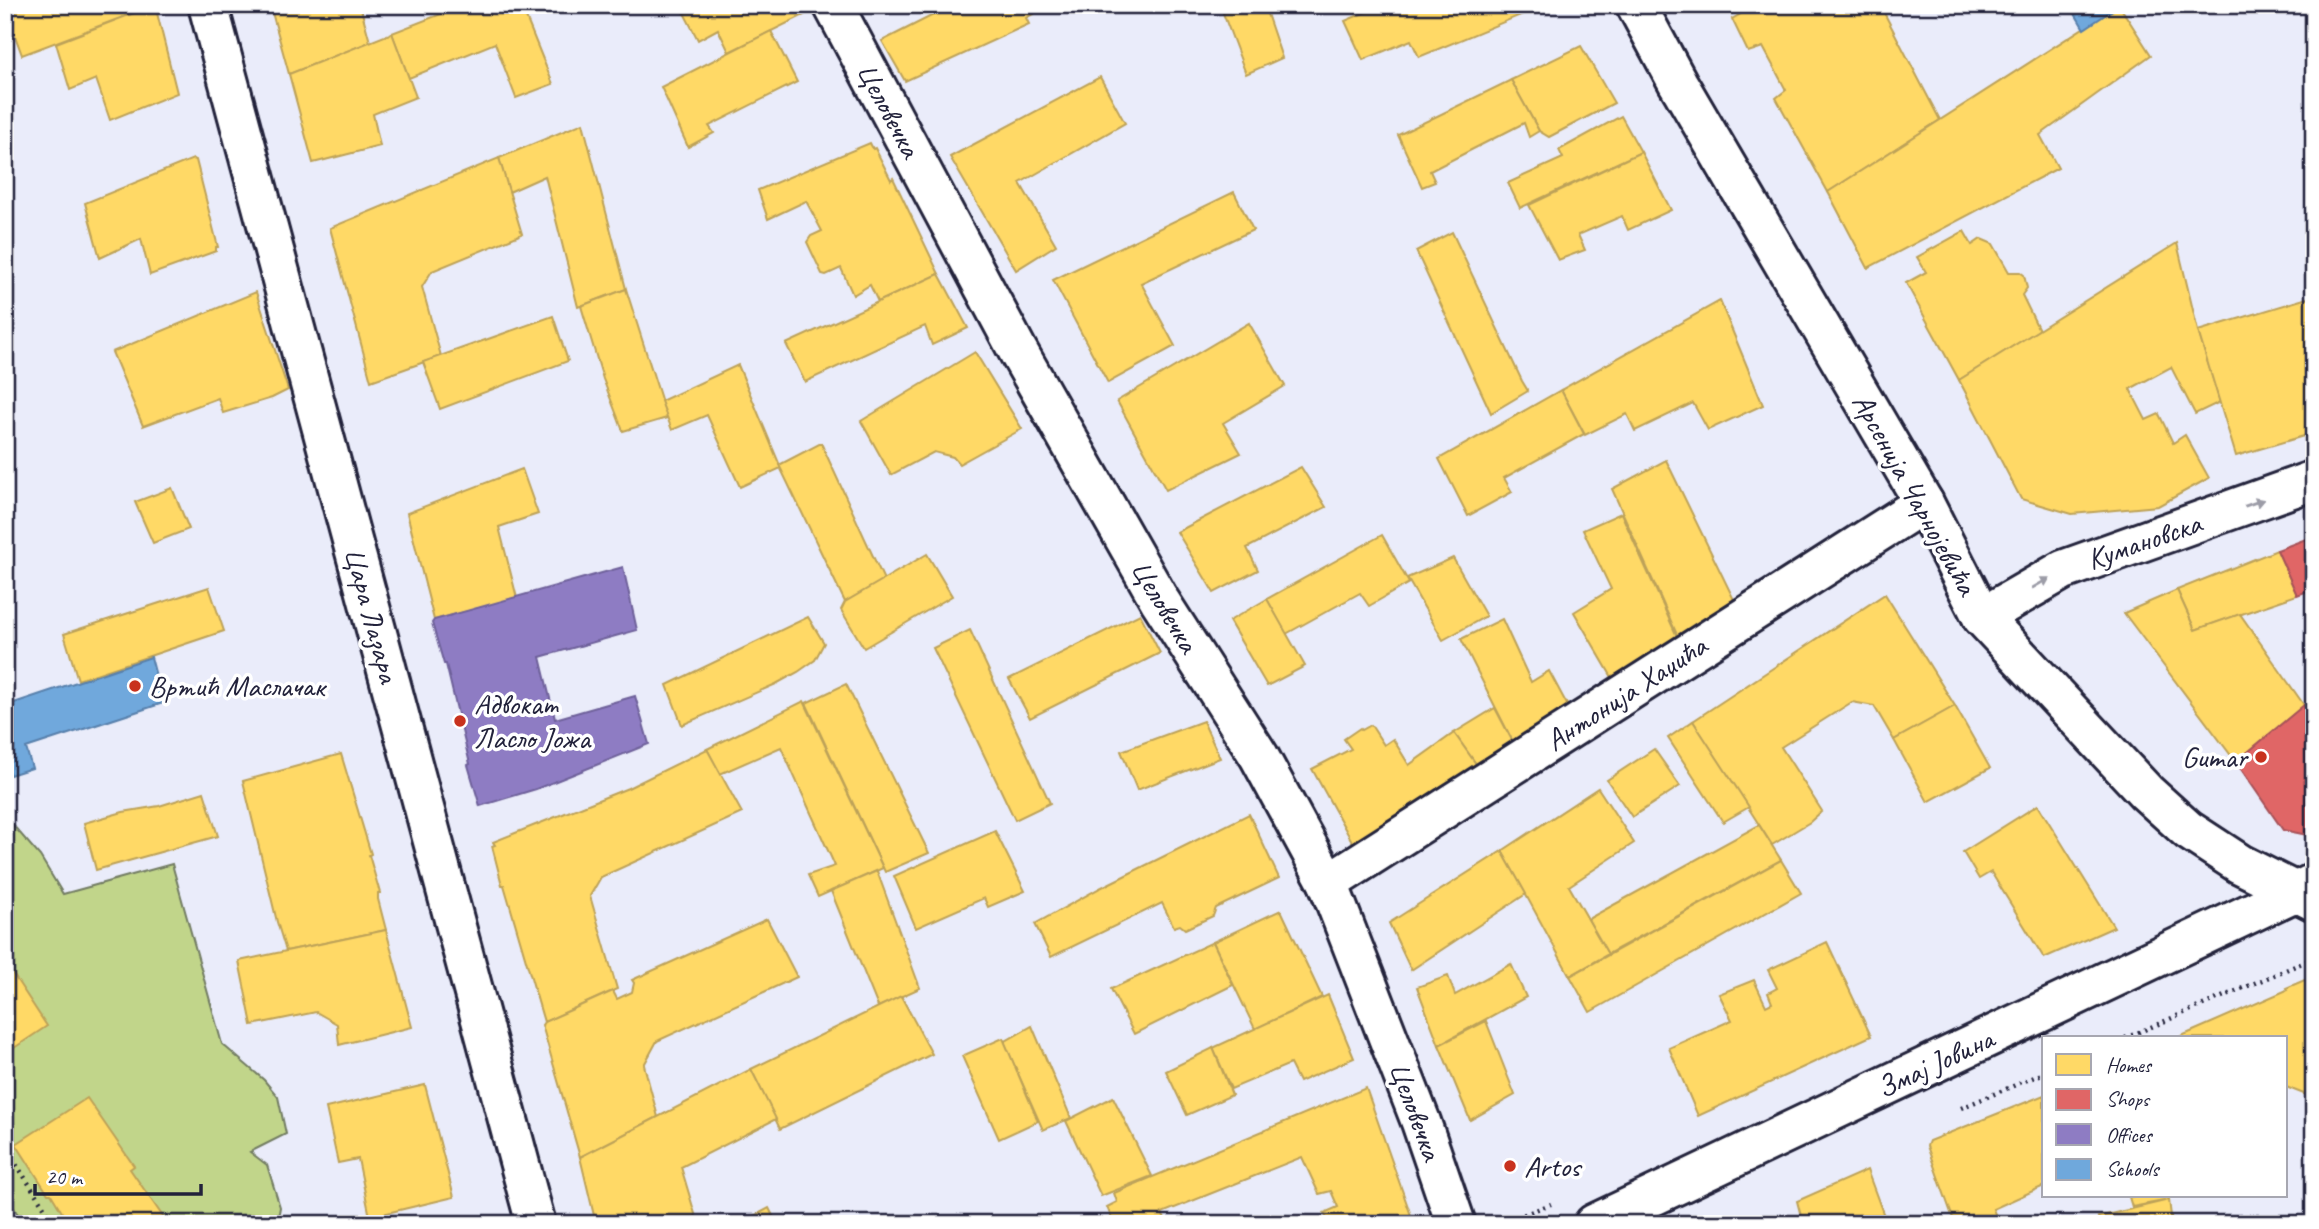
<svg xmlns="http://www.w3.org/2000/svg" width="2319" height="1229" font-family="Caveat,sans-serif">
  <rect width="100%" height="100%" fill="#eaecfa"/>
  <filter id="ink" filterUnits="userSpaceOnUse"><feTurbulence type="fractalNoise" baseFrequency=".0143" numOctaves="2"/><feDisplacementMap in="SourceGraphic" scale="14" xChannelSelector="R" yChannelSelector="G"/><feConvolveMatrix kernelMatrix="1 2 1 2 8 2 1 2 1" color-interpolation-filters="sRGB"/></filter>
  <g filter="url(#ink)">
    <path fill="#c1d58a" stroke="#727c62" stroke-width="2" d="M5,816L40,856L63,894L172,864L222,1044L264,1080L278,1097L286,1134L250,1152L267,1165L280,1207L277,1224H24L5,1194Z"/>
    <g fill="#ffd966" stroke="#bda259" stroke-width="2">
      <path d="M28,5H155L22,55L7,14Z"/>
      <path d="M155,5L177,93L110,120L96,79L70,90L56,43Z"/>
      <path d="M270,5H360L370,42L289,74Z"/>
      <path d="M464,5H521L553,84L516,98L495,43L409,78L392,33Z"/>
      <path d="M550,5H574L554,14Z"/>
      <path d="M690,5H800L804,15L729,52L718,29L698,40L682,9Z"/>
      <path d="M953,5H1049L1026,18L1029,24L905,81L882,41Z"/>
      <path d="M1220,5H1264L1282,58L1246,74Z"/>
      <path d="M1382,5H1545L1419,57L1411,40L1363,60L1345,21Z"/>
      <path d="M1734,5H1757L1739,16Z"/>
      <path d="M1757,5H1880L1940,120L1828,192L1776,98L1786,90L1763,47L1748,52L1732,19Z"/>
      <path d="M2119,5L2151,55L2040,135L2058,168L1868,268L1828,192Z"/>
      <path d="M771,31L797,82L709,126L714,133L688,147L661,87Z"/>
      <path d="M392,33L416,97L373,114L380,146L313,163L289,74Z"/>
      <path d="M1581,46L1614,103L1549,137L1539,131L1511,80Z"/>
      <path d="M1100,77L1125,123L1020,183L1056,245L1016,270L950,157Z"/>
      <path d="M1511,80L1539,131L1529,137L1524,123L1430,171L1435,182L1422,187L1398,135Z"/>
      <path d="M1621,116L1641,152L1520,208L1508,183L1563,158L1559,150Z"/>
      <path d="M583,123L626,289L578,307L545,176L509,192L499,158Z"/>
      <path d="M870,143L873,149L875,148L891,180L893,178L939,274L878,302L870,285L853,295L841,268L826,275L822,274L807,242L811,236L822,231L806,201L768,219L758,190Z"/>
      <path d="M1641,152L1671,210L1628,230L1622,216L1578,235L1585,250L1558,260L1529,205Z"/>
      <path d="M499,158L522,234L432,271L422,287L441,356L371,381L330,228Z"/>
      <path d="M193,159L196,160L218,247H216V251L150,275L141,239L100,258L85,203Z"/>
      <path d="M1234,192L1253,230L1141,283L1175,346L1108,383L1053,280Z"/>
      <path d="M1964,231L1972,245L1981,239L1993,244L2009,272H2020L2024,275L2027,288L2022,295L2039,330L1959,380L1906,283L1926,272L1917,257Z"/>
      <path d="M1452,232L1522,381L1528,391L1491,413L1416,251Z"/>
      <path d="M2177,243L2198,331L2220,402L2195,414L2171,367L2130,389L2146,420L2159,414L2173,443L2185,435L2209,478L2158,506L2072,514L2021,499L1959,380Z"/>
      <path d="M939,274L968,328L932,345L925,326L805,382L786,344Z"/>
      <path d="M626,289L667,418L623,431L603,379L581,306Z"/>
      <path d="M256,292L288,390L272,398L223,413L218,398L143,426L112,352Z"/>
      <path d="M2314,296V433L2236,456L2198,331Z"/>
      <path d="M1720,301L1763,405L1708,430L1693,403L1635,431L1627,414L1585,435L1561,390Z"/>
      <path d="M553,316L568,361L440,409L423,362Z"/>
      <path d="M1249,323L1285,386L1223,423L1241,453L1166,490L1117,401Z"/>
      <path d="M975,352L1022,429L959,464L953,457L934,452L891,475L861,421Z"/>
      <path d="M738,365L781,468L740,487L707,415L672,430L661,401Z"/>
      <path d="M1561,390L1584,434L1504,478L1512,492L1468,516L1439,459Z"/>
      <path d="M821,443L884,580L845,602L779,465Z"/>
      <path d="M1666,460L1740,612L1682,646L1612,489Z"/>
      <path d="M1301,467L1326,507L1247,548L1258,570L1214,593L1177,532Z"/>
      <path d="M522,469L538,514L499,527L517,598L434,620L407,513Z"/>
      <path d="M172,488L189,529L153,543L135,502Z"/>
      <path d="M1621,513L1680,643L1616,684L1574,612L1611,589L1583,530Z"/>
      <path d="M1382,535L1409,583L1369,606L1360,593L1286,634L1267,599Z"/>
      <path d="M2277,550L2297,595L2195,630L2177,590Z"/>
      <path d="M927,554L952,596L864,648L841,610L845,602Z"/>
      <path d="M1453,558L1486,616L1443,640L1407,578Z"/>
      <path d="M209,587L224,631L78,680L64,634Z"/>
      <path d="M2177,590L2195,630L2240,614L2304,705L2236,762L2124,613Z"/>
      <path d="M1885,594L1955,706L1894,740L1874,706L1852,702L1781,747L1822,811L1810,822L1772,845L1693,721Z"/>
      <path d="M1267,599L1305,666L1267,686L1229,621Z"/>
      <path d="M1140,614L1160,653L1030,718L1009,679Z"/>
      <path d="M808,617L824,643L815,660L798,672L776,684L682,725L667,685Z"/>
      <path d="M1502,619L1531,682L1549,671L1571,712L1514,744L1461,639Z"/>
      <path d="M970,630L1050,803L1015,820L933,648Z"/>
      <path d="M846,684L929,853L885,872L806,703Z"/>
      <path d="M804,701L883,868L818,897L808,875L835,866L781,747L720,774L707,749Z"/>
      <path d="M1955,706L1990,768L1928,802L1894,740Z"/>
      <path d="M1495,708L1514,744L1481,771L1454,733Z"/>
      <path d="M1203,721L1220,758L1137,790L1121,751Z"/>
      <path d="M1693,721L1749,807L1723,822L1668,738Z"/>
      <path d="M1371,725L1384,745L1393,739L1409,765L1454,733L1481,771L1359,854L1312,769L1351,749L1344,739L1360,728L1362,730Z"/>
      <path d="M707,749L742,813L601,877L590,896L617,989L544,1022L504,885H502L492,846L495,845L493,842L628,788Z"/>
      <path d="M1654,749L1680,786L1632,817L1607,780Z"/>
      <path d="M341,754L371,854L369,855L380,893H378V899L386,930L286,951L277,922L243,781Z"/>
      <path d="M1598,788L1634,843L1569,886L1608,954L1570,976L1502,851Z"/>
      <path d="M204,792L218,836L96,870L84,823L123,812L159,806Z"/>
      <path d="M2038,805L2114,927L2044,958L1991,872L1979,879L1963,852Z"/>
      <path d="M1249,814L1279,878L1216,908L1213,916L1185,929L1180,925L1174,927L1162,903L1051,957L1035,924L1100,888Z"/>
      <path d="M1759,825L1781,860L1608,954L1588,919Z"/>
      <path d="M995,831L1025,891L988,907L984,898L916,928L894,876Z"/>
      <path d="M1502,851L1526,894L1411,970L1389,923Z"/>
      <path d="M1781,860L1801,893L1590,1012L1570,976Z"/>
      <path d="M877,871L920,988L878,1007L831,891Z"/>
      <path d="M1281,910L1322,997L1255,1029L1213,942Z"/>
      <path d="M767,919L797,977L657,1041L644,1065L658,1117L580,1157L542,1025L544,1022L613,991L617,999L632,992L634,983L632,980Z"/>
      <path d="M386,930L412,1027L339,1045L337,1024L316,1012L252,1025L239,961Z"/>
      <path d="M1213,942L1233,985L1134,1034L1111,989Z"/>
      <path d="M1827,942L1871,1036L1698,1116L1669,1048L1732,1020L1719,994L1754,980L1766,1006L1772,1003L1768,993L1777,988L1768,970Z"/>
      <path d="M5,962L47,1026L5,1054Z"/>
      <path d="M1511,964L1526,997L1439,1045L1417,987L1448,976L1455,995Z"/>
      <path d="M2314,976V1098L2286,1087V1038H2177L2287,990L2286,988Z"/>
      <path d="M1328,995L1354,1058L1299,1082L1290,1064L1231,1089L1213,1048Z"/>
      <path d="M901,996L932,1054L780,1129L751,1069Z"/>
      <path d="M1486,1021L1515,1095L1470,1120L1439,1045Z"/>
      <path d="M1032,1026L1071,1118L1043,1130L1004,1042Z"/>
      <path d="M1003,1038L1038,1121L999,1139L962,1056Z"/>
      <path d="M1213,1048L1232,1095L1187,1115L1166,1071Z"/>
      <path d="M751,1069L776,1119L681,1167L698,1224H596L580,1157Z"/>
      <path d="M425,1085L454,1197L370,1217L358,1159L338,1163L326,1108Z"/>
      <path d="M1366,1088L1414,1224H1330L1324,1213L1338,1207L1331,1191L1319,1194L1302,1157L1162,1213L1167,1224H1114L1107,1207L1117,1202L1114,1193Z"/>
      <path d="M2044,1095V1186L1993,1209L1999,1224H1955L1927,1146L1929,1141Z"/>
      <path d="M1113,1097L1152,1176L1101,1196L1066,1121Z"/>
      <path d="M87,1098L134,1166L130,1169L168,1224H69L51,1194H48L16,1144Z"/>
      <path d="M1867,1170L1887,1224H1803L1797,1201Z"/>
      <path d="M2136,1196H2169V1200L2132,1207L2129,1197Z"/>
      <path d="M2169,1200L2172,1224H2100L2098,1217Z"/>
      <path d="M769,1208L777,1224H739Z"/>
      <path d="M2313,1217L2314,1224H2294Z"/>
    </g>
    <g fill="#e06666" stroke="#a75259" stroke-width="2">
      <path d="M2314,536V589L2297,595L2277,550Z"/>
      <path d="M2314,699V831L2307,835L2283,830L2236,762L2304,705Z"/>
    </g>
    <path fill="#8e7cc3" stroke="#6e619a" stroke-width="2" d="M623,567L637,630L540,657L555,719L635,696L649,744L536,789L480,806L468,765L470,764L446,664H444L432,623L434,620Z"/>
    <g fill="#6fa8dc" stroke="#5880ac" stroke-width="2">
      <path d="M2070,5H2120L2084,29Z"/>
      <path d="M151,657L163,703L26,748L32,768L10,775L5,763V706Z"/>
    </g>
    <g fill="none" stroke-linecap="round" stroke-linejoin="round">
      <g stroke="#22223b" stroke-width="44">
        <g id="minor">
          <path d="M208,5L536,1224"/>
          <path d="M833,5L1019,353L1160,601L1259,756L1328,883L1421,1122L1456,1224"/>
          <path d="M1636,5L1678,83L1924,503L1982,617L2146,792L2188,830L2240,864L2314,901"/>
          <path d="M1982,617L2063,570L2314,480"/>
          <path d="M1328,883L1924,503"/>
          <path d="M1594,1224L2314,883"/>
        </g>
      </g>
      <g stroke="#22223b" stroke-width="4.5" stroke-dasharray="2 5" stroke-linecap="butt">
        <path d="M2125,1038L2314,958"/>
        <path d="M1961,1108L2044,1073"/>
        <path d="M5,1147L55,1224"/>
        <path d="M1504,1222L1551,1204"/>
      </g>
      <use href="#minor" stroke="#fff" stroke-width="38"/>
    </g>
    <defs><path id="oneway-solid" d="M-6-.8H1V-3.2L6.5 0L1 3.2V.8H-6Z" transform="scale(1.75)"/></defs>
    <g fill="#9c9ca7">
      <use href="#oneway-solid" transform="translate(2254 503) rotate(-19)"/>
      <use href="#oneway-solid" transform="translate(2041 583) rotate(-30)"/>
    </g>
  </g>
  <g fill="#c8321e" stroke="#fff" stroke-width="2.5">
    <circle cx="135" cy="686" r="7"/>
    <circle cx="460" cy="721" r="7"/>
    <circle cx="2261" cy="757" r="7"/>
    <circle cx="1510" cy="1166" r="7"/>
  </g>
  <g text-anchor="middle" dominant-baseline="central" stroke-width="7" stroke-linejoin="round" paint-order="stroke">
    <g font-size="30" fill="#22223b" stroke="#fff">
      <text transform="translate(889 110) rotate(62)">Целовечка</text>
      <text transform="translate(1915 494) rotate(61)">Арсенија Чарнојевића</text>
      <text transform="translate(2144 541) rotate(-19)">Кумановска</text>
      <text transform="translate(1165 606) rotate(59)">Целовечка</text>
      <text transform="translate(372 615) rotate(75)">Цара Лазара</text>
      <text transform="translate(1626 693) rotate(-33)">Антонија Хаџића</text>
      <text transform="translate(1935 1063) rotate(-25)">Змај Јовина</text>
      <text transform="translate(1416 1111) rotate(70)">Целовечка</text>
    </g>
    <g font-size="30" fill="#22223b" stroke="#fff" text-anchor="start">
      <text x="149" y="686">Вртић Маслачак</text>
      <text x="474" y="704">Адвокат<tspan x="474" dy="34">Ласло Јожа</tspan></text>
      <text x="2247" y="757" text-anchor="end">Gumar</text>
      <text x="1524" y="1166">Artos</text>
    </g>
  </g>
  <rect width="2319" height="1229" fill="none" stroke="#fff" stroke-width="28"/>
  <rect x="14" y="14" width="2291" height="1201" fill="none" stroke="#22223b" stroke-width="2.5" filter="url(#ink)"/>
  <rect x="2042" y="1036" width="245" height="161" fill="#ffffff" stroke="#a7a7b1" stroke-width="2"/>
  <rect x="2056" y="1054" width="35" height="21" fill="#ffd966" stroke="#a7a7b1" stroke-width="2"/>
  <text x="2106" y="1072" font-size="21" fill="#22223b">Homes</text>
  <rect x="2056" y="1089" width="35" height="21" fill="#e06666" stroke="#a7a7b1" stroke-width="2"/>
  <text x="2106" y="1106" font-size="21" fill="#22223b">Shops</text>
  <rect x="2056" y="1124" width="35" height="21" fill="#8e7cc3" stroke="#a7a7b1" stroke-width="2"/>
  <text x="2106" y="1142" font-size="21" fill="#22223b">Offices</text>
  <rect x="2056" y="1159" width="35" height="21" fill="#6fa8dc" stroke="#a7a7b1" stroke-width="2"/>
  <text x="2106" y="1176" font-size="21" fill="#22223b">Schools</text>
  <path d="M35 1184v10h166v-10" fill="none" stroke="#22223b" stroke-width="3.5"/>
  <text x="46" y="1184" font-size="21" fill="#22223b" stroke="#ffffff" stroke-width="5" paint-order="stroke">20 m</text>
</svg>
